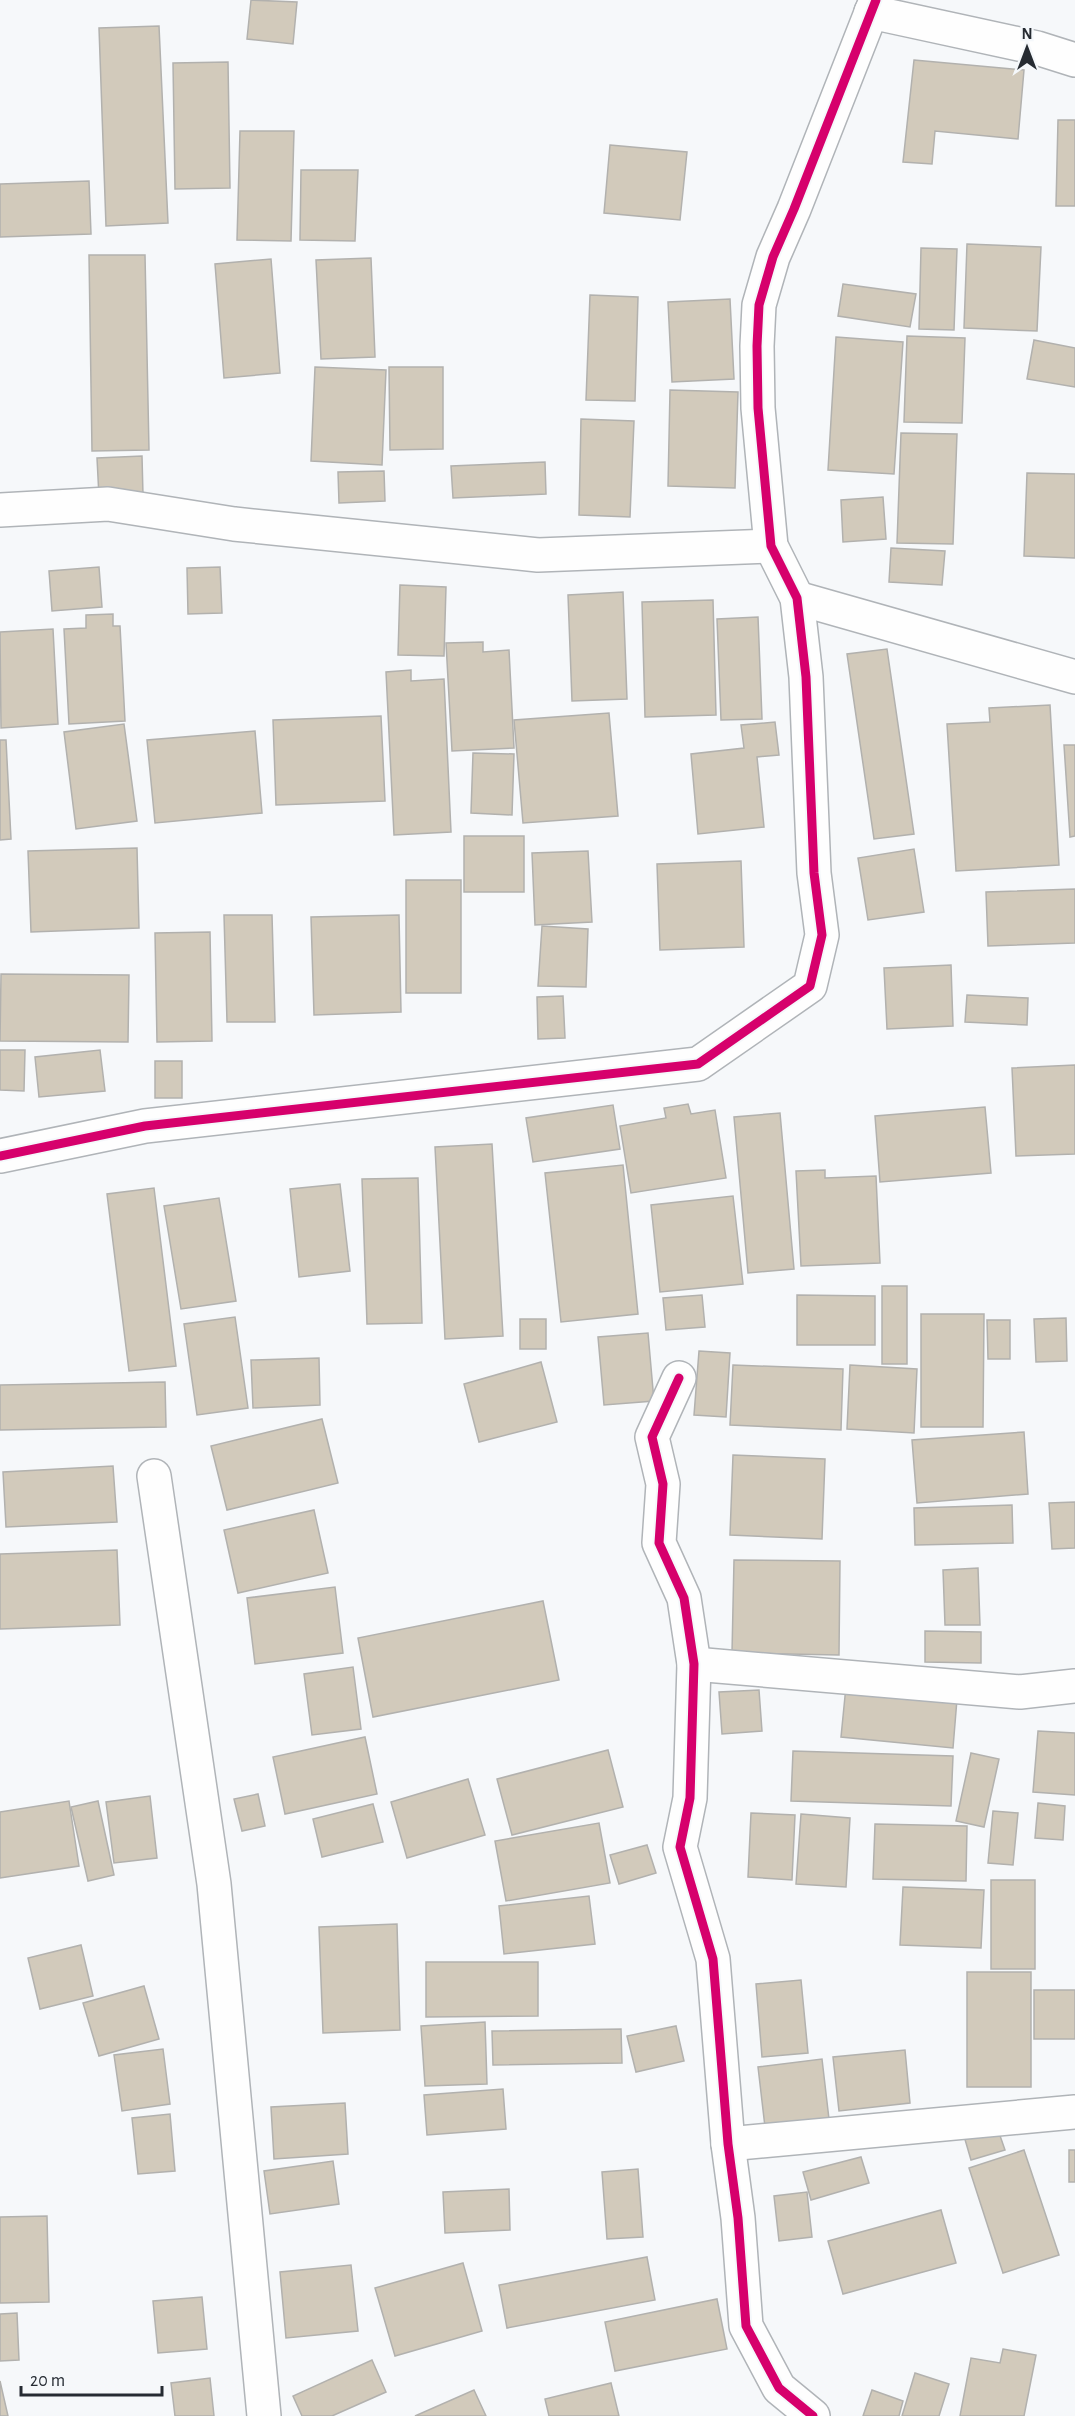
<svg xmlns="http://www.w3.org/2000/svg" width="1075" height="2416" font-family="'Alegreya Sans',sans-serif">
  <rect width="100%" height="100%" fill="#f6f8fa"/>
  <g fill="#d2cabb" stroke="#b2b1ae" stroke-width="1.5">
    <path d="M251,0L297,2L293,44L247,39Z"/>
    <path d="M159,26L168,223L106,226L99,28Z"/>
    <path d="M914,60L1024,70L1018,139L935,131L932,164L903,162Z"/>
    <path d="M228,62L230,188L175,189L173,63Z"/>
    <path d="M1058,120H1075V206H1056Z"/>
    <path d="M240,131H294L291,241L237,240Z"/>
    <path d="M610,145L687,152L680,220L604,213Z"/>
    <path d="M301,170H358L355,241L300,240Z"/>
    <path d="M89,181L91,234L0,237V184Z"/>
    <path d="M967,244L1041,247L1037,331L964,328Z"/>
    <path d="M921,248L957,249L954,330L919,329Z"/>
    <path d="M89,255H145L149,450L92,451Z"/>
    <path d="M371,258L375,357L321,359L316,260Z"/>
    <path d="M271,259L280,373L224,378L215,264Z"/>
    <path d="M843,284L916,294L910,327L838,316Z"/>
    <path d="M590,295L638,297L635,401L586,400Z"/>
    <path d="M730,299L734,379L672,382L668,302Z"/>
    <path d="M907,336L965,338L962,423L904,422Z"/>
    <path d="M836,337L903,342L894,474L828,470Z"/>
    <path d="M1034,340L1075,348V387L1027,379Z"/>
    <path d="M315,367L386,370L382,465L311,461Z"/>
    <path d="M389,367H443V449L390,450Z"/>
    <path d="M670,390L738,392L735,488L668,486Z"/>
    <path d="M581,419L634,421L630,517L579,515Z"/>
    <path d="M901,433L957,434L953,544L897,543Z"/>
    <path d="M142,456L143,495L99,497L97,458Z"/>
    <path d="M545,462L546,494L453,498L451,466Z"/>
    <path d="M384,471L385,501L339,503L338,472Z"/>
    <path d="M1027,473L1075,474V558L1024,556Z"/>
    <path d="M883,497L886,539L843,542L841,500Z"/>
    <path d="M891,548L945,551L942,585L889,582Z"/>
    <path d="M99,567L102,607L52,611L49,571Z"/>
    <path d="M220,567L222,613L188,614L187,568Z"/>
    <path d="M400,585L446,587L444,656L398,655Z"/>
    <path d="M623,592L627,699L572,701L568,595Z"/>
    <path d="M713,600L716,715L645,717L642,602Z"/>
    <path d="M113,614V626H120L125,721L69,724L64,629L86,628V615Z"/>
    <path d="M758,617L762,719L721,720L717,619Z"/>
    <path d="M53,629L58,724L1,728L0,632Z"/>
    <path d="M483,642V652L509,650L514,748L452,751L446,643Z"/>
    <path d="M887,649L914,834L874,839L847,654Z"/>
    <path d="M411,670V681L444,679L451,832L394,835L386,672Z"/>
    <path d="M1050,705L1059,865L956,871L947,724L990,722L989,708Z"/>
    <path d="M609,713L618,816L523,823L514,720Z"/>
    <path d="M381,716L385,801L276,805L273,720Z"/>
    <path d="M775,722L779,755L757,757L764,827L698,834L691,754L744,748L741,725Z"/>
    <path d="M124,724L137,821L76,829L64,732Z"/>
    <path d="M255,731L262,813L155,823L147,740Z"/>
    <path d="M0,740H6L11,839L0,840Z"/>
    <path d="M1064,745H1075V836L1070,837Z"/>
    <path d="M473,753L514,754L512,815L471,813Z"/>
    <rect x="464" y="836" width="60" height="56"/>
    <path d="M137,848L139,928L31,932L28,851Z"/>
    <path d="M914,849L924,912L868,920L858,858Z"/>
    <path d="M588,851L592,922L535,925L532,853Z"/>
    <path d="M741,861L744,947L660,950L657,864Z"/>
    <rect x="406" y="880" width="55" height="113"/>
    <path d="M1075,889V943L988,946L986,892Z"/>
    <path d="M224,915H272L275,1022H227Z"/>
    <path d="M399,915L401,1012L314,1015L311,917Z"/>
    <path d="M542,926L588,929L586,987L538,986Z"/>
    <path d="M210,932L212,1041L157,1042L155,933Z"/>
    <path d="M951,965L953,1026L887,1029L884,968Z"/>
    <path d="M1,974L129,975L128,1042L0,1041Z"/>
    <path d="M967,995L1028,998L1027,1025L965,1022Z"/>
    <path d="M563,996L565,1038L538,1039L537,997Z"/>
    <path d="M0,1050H25L24,1091L0,1090Z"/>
    <path d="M100,1050L105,1091L39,1097L35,1057Z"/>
    <rect x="155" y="1061" width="27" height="37"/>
    <path d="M1075,1065V1154L1016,1156L1012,1068Z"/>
    <path d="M688,1104L691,1114L715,1110L726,1178L631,1193L620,1126L666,1118L664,1108Z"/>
    <path d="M613,1105L620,1149L533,1162L526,1118Z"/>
    <path d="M985,1107L991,1173L880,1182L875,1116Z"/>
    <path d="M780,1113L794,1269L748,1273L734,1117Z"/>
    <path d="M492,1144L503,1336L445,1339L435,1147Z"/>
    <path d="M623,1165L638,1314L561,1322L545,1173Z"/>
    <path d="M825,1170V1178L876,1176L880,1263L801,1266L796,1171Z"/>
    <path d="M418,1178L422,1323L367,1324L362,1179Z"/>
    <path d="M340,1184L350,1271L299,1277L290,1189Z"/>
    <path d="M154,1188L176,1366L129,1371L107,1194Z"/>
    <path d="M733,1196L743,1284L660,1292L651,1205Z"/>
    <path d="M219,1198L236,1301L181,1309L164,1206Z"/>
    <rect x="882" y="1286" width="25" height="78"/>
    <path d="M702,1295L705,1327L666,1330L663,1298Z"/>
    <path d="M797,1295L875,1296V1345H797Z"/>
    <path d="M921,1314H984L983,1427H921Z"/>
    <path d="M235,1317L248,1408L197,1415L184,1324Z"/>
    <path d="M1066,1318L1067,1361L1036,1362L1034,1319Z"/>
    <rect x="520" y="1319" width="26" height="30"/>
    <path d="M987,1320H1010V1359H988Z"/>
    <path d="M648,1333L654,1401L604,1405L598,1337Z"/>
    <path d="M699,1351L730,1353L726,1417L694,1415Z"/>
    <path d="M319,1358L320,1405L253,1408L251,1360Z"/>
    <path d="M541,1362L557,1422L479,1442L464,1384Z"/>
    <path d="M733,1365L843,1369L841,1430L730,1425Z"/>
    <path d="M850,1365L917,1369L914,1433L847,1429Z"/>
    <path d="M165,1382L166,1427L0,1430V1385Z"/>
    <path d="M322,1419L338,1483L227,1510L211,1446Z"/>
    <path d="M1024,1432L1028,1494L917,1503L912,1440Z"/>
    <path d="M733,1455L825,1459L822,1539L730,1535Z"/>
    <path d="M113,1466L117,1522L6,1527L3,1472Z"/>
    <path d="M1075,1502V1548L1052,1549L1049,1503Z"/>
    <path d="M1012,1505L1013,1543L915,1545L914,1508Z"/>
    <path d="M314,1510L328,1573L238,1593L224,1530Z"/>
    <path d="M117,1550L120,1625L0,1629V1554Z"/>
    <path d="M734,1560L840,1561L839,1655L732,1653Z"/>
    <path d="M978,1568L980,1625H945L943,1570Z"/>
    <path d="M335,1587L343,1653L255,1664L247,1598Z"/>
    <path d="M543,1601L559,1680L373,1717L358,1638Z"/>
    <path d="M925,1631L981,1632V1663L925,1662Z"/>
    <path d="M353,1667L361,1729L312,1735L304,1674Z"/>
    <path d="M847,1676L958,1687L953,1748L841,1737Z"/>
    <path d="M759,1690L762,1731L722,1734L719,1692Z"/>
    <path d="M1038,1731L1075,1733V1795L1033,1792Z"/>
    <path d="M365,1737L377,1794L285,1814L273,1757Z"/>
    <path d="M608,1750L623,1807L512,1835L497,1779Z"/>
    <path d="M793,1751L953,1756L951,1806L791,1801Z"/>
    <path d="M971,1753L999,1759L984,1827L956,1821Z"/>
    <path d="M468,1779L485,1835L407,1858L391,1802Z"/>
    <path d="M258,1794L265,1826L242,1831L234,1799Z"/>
    <path d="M150,1796L157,1858L114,1863L106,1802Z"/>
    <path d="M69,1801L79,1866L0,1878V1812Z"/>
    <path d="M98,1801L114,1875L88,1881L71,1807Z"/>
    <path d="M1038,1803L1065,1806L1063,1840L1035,1838Z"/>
    <path d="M373,1804L383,1842L322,1857L313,1819Z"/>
    <path d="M993,1811L1018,1813L1013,1865L988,1863Z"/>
    <path d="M751,1813L795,1815L792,1880L748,1877Z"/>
    <path d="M801,1814L850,1818L846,1887L796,1884Z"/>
    <path d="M599,1823L610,1883L506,1901L495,1841Z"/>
    <path d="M875,1824L967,1826L966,1881L873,1879Z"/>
    <path d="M647,1845L656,1873L619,1884L610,1855Z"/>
    <rect x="991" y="1880" width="44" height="89"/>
    <path d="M903,1887L984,1890L981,1948L900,1945Z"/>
    <path d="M589,1896L595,1944L504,1954L499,1906Z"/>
    <path d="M397,1924L400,2030L323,2033L319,1927Z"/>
    <path d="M81,1945L93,1996L40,2009L28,1958Z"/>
    <path d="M426,1962H538V2016L426,2017Z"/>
    <rect x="967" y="1972" width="64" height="115"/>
    <path d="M801,1980L808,2053L762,2057L756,1984Z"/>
    <path d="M144,1986L159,2039L99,2056L83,2003Z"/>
    <rect x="1034" y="1990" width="41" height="49"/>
    <path d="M485,2022L487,2084L425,2086L421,2026Z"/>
    <path d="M676,2026L684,2061L636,2072L627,2036Z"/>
    <path d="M621,2029L622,2063L493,2065L492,2031Z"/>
    <path d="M163,2049L170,2104L122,2111L114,2055Z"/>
    <path d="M905,2050L910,2103L839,2111L833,2057Z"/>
    <path d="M822,2059L829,2119L765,2127L758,2067Z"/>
    <path d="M503,2089L506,2129L427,2135L424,2095Z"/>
    <path d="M345,2103L348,2154L274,2159L271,2107Z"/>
    <path d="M170,2114L175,2171L138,2174L132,2118Z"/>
    <path d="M997,2127L1005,2150L971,2160L964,2136Z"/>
    <path d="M1024,2150L1059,2255L1003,2273L969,2168Z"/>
    <rect x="1069" y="2150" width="6" height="32"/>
    <path d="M861,2157L869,2183L811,2200L803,2172Z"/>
    <path d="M333,2161L339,2204L270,2214L264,2171Z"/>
    <path d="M638,2169L643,2237L607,2239L602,2172Z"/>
    <path d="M509,2189L510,2230L445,2233L443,2192Z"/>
    <path d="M807,2192L812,2237L779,2241L774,2196Z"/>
    <path d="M941,2210L956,2263L843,2294L828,2241Z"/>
    <path d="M47,2216L49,2302L0,2303V2217Z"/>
    <path d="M647,2257L655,2300L507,2328L499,2285Z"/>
    <path d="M463,2263L482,2331L395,2356L375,2288Z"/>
    <path d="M351,2265L358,2331L286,2338L280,2272Z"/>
    <path d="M202,2297L207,2349L158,2353L153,2301Z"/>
    <path d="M717,2299L727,2349L615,2371L605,2322Z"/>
    <path d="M17,2313L19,2360L0,2361V2314Z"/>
    <path d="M1003,2349L1036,2355L1024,2416H960L971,2358L1000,2363Z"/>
    <path d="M372,2360L386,2392L332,2416H302L293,2396Z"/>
    <path d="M915,2373L949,2384L939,2416H902Z"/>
    <path d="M210,2378L214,2416H175L171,2383Z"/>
    <path d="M0,2381L8,2416H0Z"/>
    <path d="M611,2383L619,2416H549L545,2399Z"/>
    <path d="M474,2390L486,2416H415Z"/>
    <path d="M872,2390L903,2401L899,2416H863Z"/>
  </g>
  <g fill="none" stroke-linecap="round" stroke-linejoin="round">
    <g stroke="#b0b4b8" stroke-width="36">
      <g id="minor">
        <path d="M871,12L1037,48L1075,60"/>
        <path d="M0,510L108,504L234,524L538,555L771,546"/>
        <path d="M797,598L1075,677"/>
        <path d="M0,1156L145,1126L698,1064L810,986L822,935L814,873L806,677L797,598L771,546L758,408L757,346L759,305L773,257L794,209L876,0"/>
        <path d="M679,1378L652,1437L663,1484L659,1543L684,1598L694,1664L690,1798L680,1847L713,1959L728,2144L738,2218L746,2326L779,2388L813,2416"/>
        <path d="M154,1476L214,1884L264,2416"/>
        <path d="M694,1664L1020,1692L1075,1686"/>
        <path d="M728,2144L1075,2112"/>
      </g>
    </g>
    <use href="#minor" stroke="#fefefe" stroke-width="33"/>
    <g stroke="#f5f8fb" stroke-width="13">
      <g id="cycleway">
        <path d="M0,1156L145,1126L698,1064L810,986L822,935L814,873L806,677L797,598L771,546L758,408L757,346L759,305L773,257L794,209L876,0"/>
        <path d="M679,1378L652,1437L663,1484L659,1543L684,1598L694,1664L690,1798L680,1847L713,1959L728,2144L738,2218L746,2326L779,2388L813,2416"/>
      </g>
    </g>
    <use href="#cycleway" stroke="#d6006c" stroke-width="9"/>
  </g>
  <g transform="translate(1027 48)" stroke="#f5f8fb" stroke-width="4.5" paint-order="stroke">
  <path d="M0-4.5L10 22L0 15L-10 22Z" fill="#262b32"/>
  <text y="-9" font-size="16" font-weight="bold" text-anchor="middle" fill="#262b32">N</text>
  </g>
  <path d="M21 2386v9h141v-9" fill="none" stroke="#262b32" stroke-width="3"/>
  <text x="30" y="2386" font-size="18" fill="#262b32" stroke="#f5f8fb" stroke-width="4.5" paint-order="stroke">20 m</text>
</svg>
